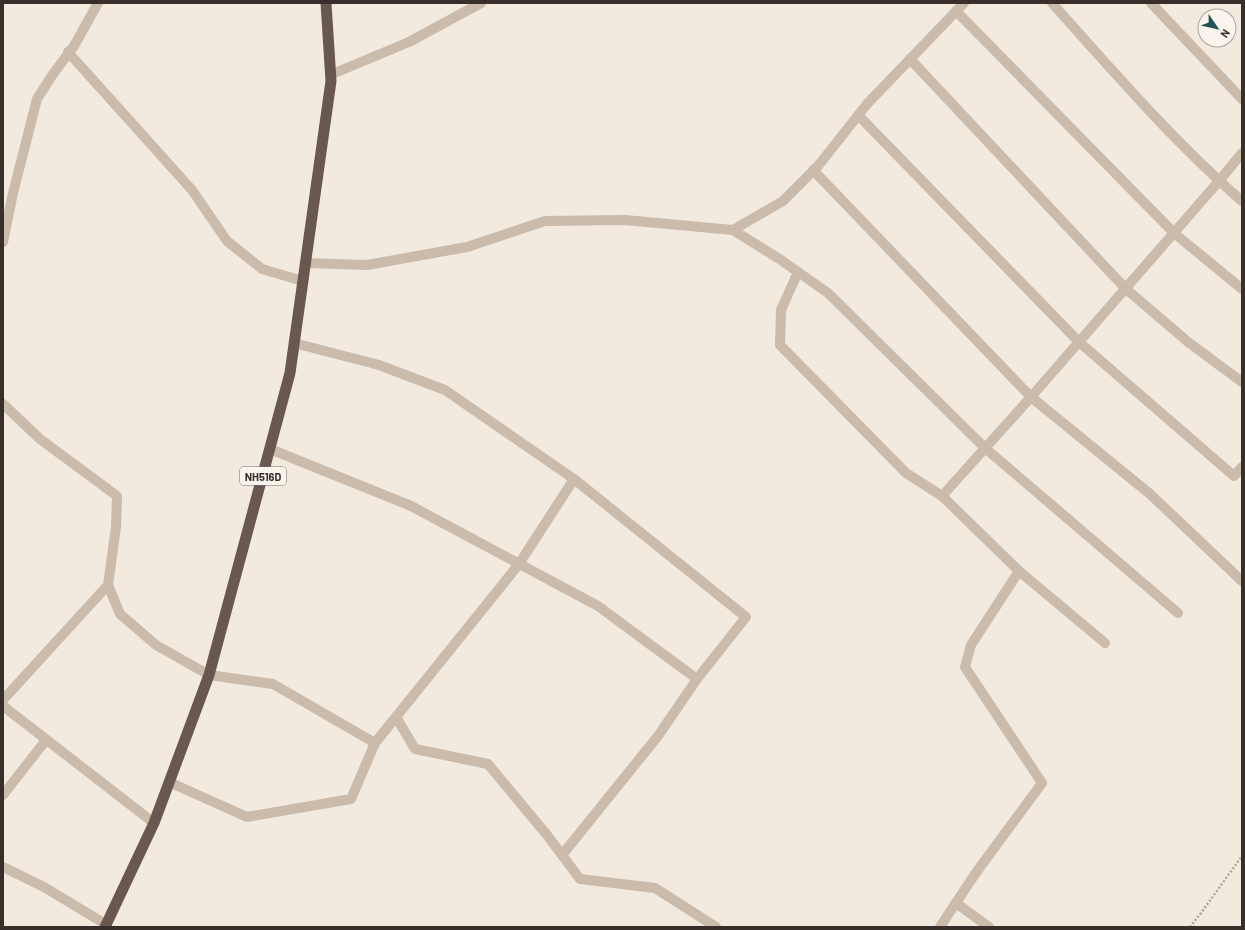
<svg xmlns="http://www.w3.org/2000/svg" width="1245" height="930" font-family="Barlow,sans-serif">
  <rect width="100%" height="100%" fill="#f2eadf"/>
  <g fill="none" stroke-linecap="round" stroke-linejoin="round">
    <path stroke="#b6a595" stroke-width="2.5" stroke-dasharray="2 2" stroke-linecap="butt" d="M1190,927L1201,913L1242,856"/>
    <g stroke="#cabbab" stroke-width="10">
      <path d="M1052,3C1113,71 1173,141 1242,201"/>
      <path d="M1151,3L1242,99"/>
      <path d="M956,11L1174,233L1242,289"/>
      <path d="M68,52L192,190L227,241L262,269L303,281"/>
      <path d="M910,59L1125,288L1188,342L1242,382"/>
      <path d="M330,75L409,42L481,3"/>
      <path d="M858,115L1079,342L1234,476L1242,467"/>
      <path d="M813,170L1031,397L1150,494L1242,581"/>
      <path d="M733,230L783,201L818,166L867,104L964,3"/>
      <path d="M3,242L13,193L37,99L53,74L74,46L98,3"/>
      <path d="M305,263L367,265L467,247L545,221L625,220L733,230L781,260L828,293L985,448L1178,613"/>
      <path d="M798,272L781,310L780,345L906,473L942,496L1019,571L1105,643"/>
      <path d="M294,343L379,365L445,390L574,479L746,617L697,679L658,736L562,855"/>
      <path d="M3,404L40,439L117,496L116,527L108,585L120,614L156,645L209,675L273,684L375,743L519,564L574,479"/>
      <path d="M270,449L411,506L598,606L697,679"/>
      <path d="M942,496L1031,397L1219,181L1242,153"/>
      <path d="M3,700L108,585"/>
      <path d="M3,706L154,823"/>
      <path d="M396,717L415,749L488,764L547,835L580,879L655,888L716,927"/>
      <path d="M169,782L247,817L351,799L375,743"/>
      <path d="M3,795L46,740"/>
      <path d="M3,867L44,887L107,925"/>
      <path d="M956,903L989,927"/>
      <path d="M940,927L975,874L1042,783L965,667L971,645L1019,571"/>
    </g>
    <path stroke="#69584f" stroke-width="11" d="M105,927L154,823L209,675L290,373L331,81L326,3"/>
  </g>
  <g text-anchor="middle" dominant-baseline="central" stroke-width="4" stroke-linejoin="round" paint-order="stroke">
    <rect fill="#faf4ec" stroke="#726a64" stroke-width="1" x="240" y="467" width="46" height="18" rx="3"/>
    <g font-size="11" font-weight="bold" fill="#382f2a">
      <text x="263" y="476">NH516D</text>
    </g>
  </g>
  <rect width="1245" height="930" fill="none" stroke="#382f2a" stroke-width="8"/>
  <g transform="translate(1217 28) rotate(124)"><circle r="19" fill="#faf4ec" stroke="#aca59e"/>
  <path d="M0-3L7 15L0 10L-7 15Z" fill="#215258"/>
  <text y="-6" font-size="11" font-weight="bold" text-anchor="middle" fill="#382f2a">N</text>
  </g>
</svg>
